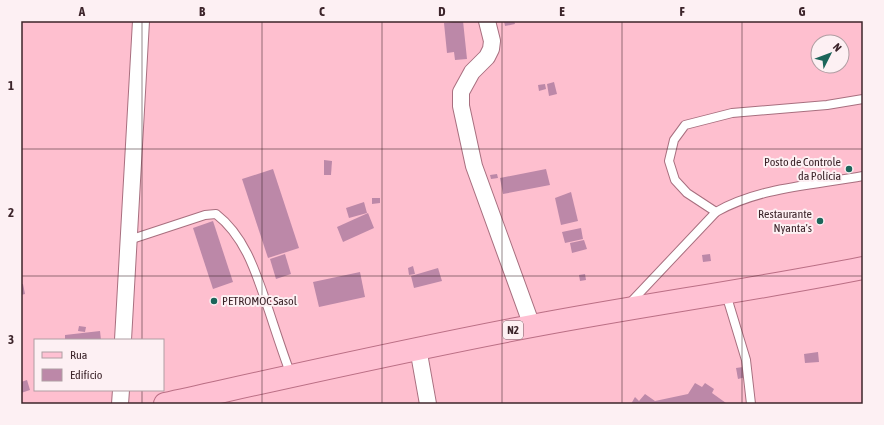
<svg xmlns="http://www.w3.org/2000/svg" width="884" height="425" font-family="'Asap Condensed',sans-serif">
  <rect width="100%" height="100%" fill="#febfcf"/>
  <g fill="#bc88a8">
    <path d="M463,21L467,59L455,60L454,52L447,53L444,23Z"/>
    <path d="M504,21H514L515,24L505,26Z"/>
    <path d="M554,82L557,94L549,96L547,84Z"/>
    <path d="M545,84L546,89L539,91L538,85Z"/>
    <path d="M324,160L332,161L331,175H324Z"/>
    <path d="M273,169L299,248L268,258L242,179Z"/>
    <path d="M546,169L550,185L503,194L500,178Z"/>
    <path d="M497,174L498,178L491,179L490,175Z"/>
    <path d="M571,192L578,221L561,225L555,198Z"/>
    <path d="M372,198H380V203L372,204Z"/>
    <path d="M364,202L367,213L349,218L346,208Z"/>
    <path d="M368,213L374,228L343,242L337,227Z"/>
    <path d="M213,221L233,282L213,289L193,228Z"/>
    <path d="M581,228L583,239L565,243L562,232Z"/>
    <path d="M584,240L587,249L572,253L570,243Z"/>
    <path d="M285,254L291,274L276,279L270,259Z"/>
    <path d="M710,254L711,261L703,262L702,255Z"/>
    <path d="M413,266L415,274L409,275L408,268Z"/>
    <path d="M438,268L442,281L414,288L411,276Z"/>
    <path d="M360,272L365,297L319,307L313,282Z"/>
    <path d="M585,274L586,280L580,281L579,275Z"/>
    <path d="M21,284H23L25,294L21,295Z"/>
    <path d="M79,326L86,327L85,332L78,331Z"/>
    <path d="M100,331L101,340H65V335Z"/>
    <path d="M818,352L819,362L805,363L804,354Z"/>
    <path d="M743,367L746,377L738,379L736,368Z"/>
    <path d="M27,380L30,390L21,393V382Z"/>
    <path d="M695,383L702,387L705,383L714,389L712,393L726,403L725,404H631L635,397L639,401L645,394L655,401L688,394Z"/>
  </g>
  <g fill="none" stroke-linecap="round" stroke-linejoin="round">
    <g stroke="#a86f7f" stroke-width="10">
      <g id="lane">
        <path d="M716,212L687,193L675,180L669,161L674,140L685,125L732,113L827,105L863,99"/>
        <path d="M129,240L205,215L216,214C246,237 257,276 269,311C276,332 283,354 291,375"/>
        <path d="M726,294L746,360L751,404"/>
        <path d="M630,303L716,212C760,187 814,185 863,176"/>
      </g>
    </g>
    <g stroke="#a86f7f" stroke-width="18">
      <g id="street">
        <path d="M487,21L492,41L491,49L487,57L472,72L461,92V106L474,166L532,326"/>
        <path d="M123,340L141,21"/>
        <path d="M418,348L428,404"/>
        <path d="M120,404L121,390"/>
      </g>
    </g>
    <g stroke="#bb6f85" stroke-width="24">
      <path id="primary" d="M165,404C287,377 409,349 532,326C642,305 753,290 863,268"/>
    </g>
    <use href="#lane" stroke="#fff" stroke-width="8"/>
    <use href="#street" stroke="#fff" stroke-width="16"/>
    <use href="#primary" stroke="#ffc1d3" stroke-width="22"/>
  </g>
  <path fill="none" stroke="#3c242a" stroke-width="1" stroke-opacity="0.55" d="M142,21V340M262,21V404M382,21V404M502,21V404M622,21V404M742,21V404M21,149H863M21,276H863M142,390V404"/>
  <g fill="#1c655a" stroke="#fdf0f3" stroke-width="1.5">
    <circle cx="849" cy="169" r="4"/>
    <circle cx="820" cy="221" r="4"/>
    <circle cx="214" cy="301" r="4"/>
  </g>
  <g text-anchor="middle" dominant-baseline="central" stroke-width="4" stroke-linejoin="round" paint-order="stroke">
    <rect fill="#fdf0f3" stroke="#766166" stroke-width="1" x="503" y="321" width="20" height="18" rx="3"/>
    <g font-size="11" font-weight="bold" fill="#3c242a">
      <text x="513" y="330">N2</text>
    </g>
    <g font-size="12" fill="#3c242a" stroke="#fdf0f3" text-anchor="end">
      <text x="841" y="162">Posto de Controle<tspan x="841" dy="14">da Polícia</tspan></text>
      <text x="812" y="214">Restaurante<tspan x="812" dy="14">Nyanta's</tspan></text>
      <text x="222" y="301" text-anchor="start">PETROMOC Sasol</text>
    </g>
  </g>
  <rect width="884" height="425" fill="none" stroke="#fdf0f3" stroke-width="44"/>
  <rect x="34" y="339" width="130" height="52" fill="#fdf0f3" stroke="#b09ea3"/>
  <rect x="42" y="352" width="20" height="6" fill="#ffc1d3" stroke="#b09ea3"/>
  <text x="70" y="359" font-size="12" fill="#3c242a">Rua</text>
  <rect x="42" y="369" width="20" height="12" fill="#bc88a8" stroke="#b09ea3"/>
  <text x="70" y="379" font-size="12" fill="#3c242a">Edifício</text>
  <g transform="translate(830 54) rotate(48)"><circle r="19" fill="#fdf0f3" stroke="#b09ea3"/>
  <path d="M0-3L7 15L0 10L-7 15Z" fill="#1c655a"/>
  <text y="-6" font-size="11" font-weight="bold" text-anchor="middle" fill="#3c242a">N</text>
  </g>
  <rect x="22" y="22" width="840" height="381" fill="none" stroke="#3c242a" stroke-width="1.5"/>
  <g font-size="13" text-anchor="middle" font-weight="bold" fill="#3c242a">
    <text x="82" y="16">A</text>
    <text x="202" y="16">B</text>
    <text x="322" y="16">C</text>
    <text x="442" y="16">D</text>
    <text x="562" y="16">E</text>
    <text x="682" y="16">F</text>
    <text x="802" y="16">G</text>
    <text x="11" y="90">1</text>
    <text x="11" y="217">2</text>
    <text x="11" y="344">3</text>
  </g>
</svg>
